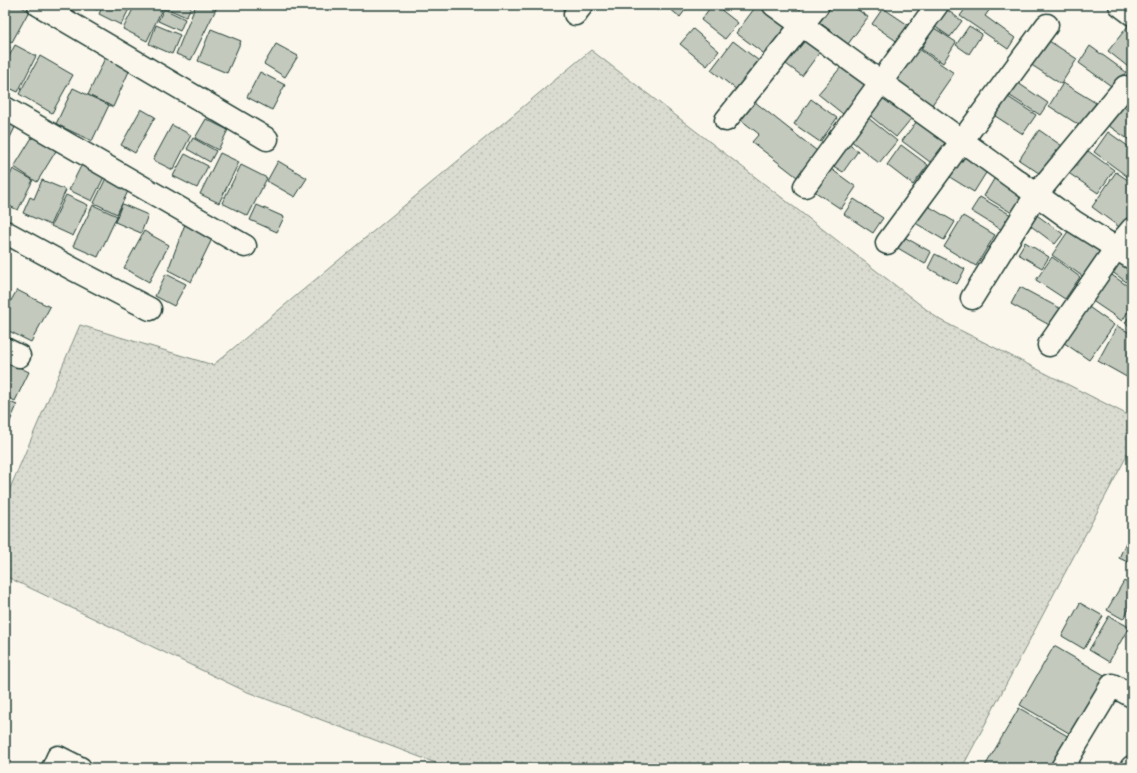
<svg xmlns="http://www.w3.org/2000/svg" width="1137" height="773" font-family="Sriracha,sans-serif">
  <defs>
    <pattern id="grass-dots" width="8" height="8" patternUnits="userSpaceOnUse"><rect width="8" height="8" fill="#dbdcd1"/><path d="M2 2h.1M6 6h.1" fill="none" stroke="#bcbeb4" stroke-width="1.8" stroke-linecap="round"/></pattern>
  </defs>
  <rect width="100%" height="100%" fill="#fbf7ec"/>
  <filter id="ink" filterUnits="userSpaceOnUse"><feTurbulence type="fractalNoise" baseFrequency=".025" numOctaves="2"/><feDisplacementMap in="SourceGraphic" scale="8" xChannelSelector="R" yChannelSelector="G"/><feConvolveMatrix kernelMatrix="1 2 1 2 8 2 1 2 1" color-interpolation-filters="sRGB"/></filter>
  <g filter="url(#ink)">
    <path fill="url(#grass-dots)" stroke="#7d8c82" d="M591,50L940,320L1132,417V446L964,764L966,768H449L245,691L5,576V500L80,325L213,365Z"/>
    <g fill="#c4c9be" stroke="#1f3d34">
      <path d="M5,5H18L29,11L12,42L5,39Z"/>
      <path d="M87,5H100L97,10Z"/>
      <path d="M103,5H131L121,25L99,14Z"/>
      <path d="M135,5H164L147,41L123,29Z"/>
      <path d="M168,5H192L186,17L166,8Z"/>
      <path d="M196,5H218L191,60L176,54Z"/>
      <path d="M651,5H662L658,11Z"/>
      <path d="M665,5H689L680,17Z"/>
      <path d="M712,5H715L738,23L725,39L701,20Z"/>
      <path d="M757,5H761L792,28L770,58L736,33Z"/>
      <path d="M832,5H851L868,17L848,44L819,22Z"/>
      <path d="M968,5H993L985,16L1015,38L1008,49L960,16Z"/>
      <path d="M883,8L914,29L902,45L872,24Z"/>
      <path d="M164,9L185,19L180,31L158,21Z"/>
      <path d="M946,9L962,21L950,37L934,26Z"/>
      <path d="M1132,21V70L1108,51Z"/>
      <path d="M156,25L180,35L172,54L149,44Z"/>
      <path d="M969,26L982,34L969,54L956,45Z"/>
      <path d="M934,28L956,42L943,63L921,49Z"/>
      <path d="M211,29L241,41L227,73L198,61Z"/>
      <path d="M693,29L719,51L707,66L680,44Z"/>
      <path d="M806,37L822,49L802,76L786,64Z"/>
      <path d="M1046,39L1077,59L1061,84L1030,64Z"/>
      <path d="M733,41L763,64L741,93L711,70Z"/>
      <path d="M5,44L10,47L5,56Z"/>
      <path d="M276,44L298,56L285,77L264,64Z"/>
      <path d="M15,45L36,56L18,92L5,86V64Z"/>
      <path d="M1090,46L1126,72L1114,88L1079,63Z"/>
      <path d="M919,49L954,73L927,112L892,87Z"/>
      <path d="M40,56L73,75L52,113L19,94Z"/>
      <path d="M105,58L130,69L113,107L88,95Z"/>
      <path d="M842,66L871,89L848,118L818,94Z"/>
      <path d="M260,72L285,85L272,110L247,97Z"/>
      <path d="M1015,81L1048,103L1040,115L1007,94Z"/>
      <path d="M1063,83L1096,103L1082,127L1049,106Z"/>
      <path d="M73,88L109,105L92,141L56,124Z"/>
      <path d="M886,91L915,114L896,137L868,114Z"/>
      <path d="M1005,95L1036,115L1023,134L992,114Z"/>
      <path d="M811,99L837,118L820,142L794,124Z"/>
      <path d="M1116,101L1132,112V142L1102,121Z"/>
      <path d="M755,102L817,151L797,177L752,142L759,134L741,120Z"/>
      <path d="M141,109L155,117L135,153L121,145Z"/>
      <path d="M5,112L19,119L5,148Z"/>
      <path d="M867,117L897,141L879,163L849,139Z"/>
      <path d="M920,117L948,139L930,162L902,141Z"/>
      <path d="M206,119L228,130L218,150L195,138Z"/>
      <path d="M172,125L191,135L173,170L153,160Z"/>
      <path d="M1039,130L1065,148L1045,177L1019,160Z"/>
      <path d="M36,131L59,146L37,182L14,167Z"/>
      <path d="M1108,132L1132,149V172L1128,177L1094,152Z"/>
      <path d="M193,138L216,151L210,162L187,149Z"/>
      <path d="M845,142L858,151L843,172L830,164Z"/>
      <path d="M901,145L928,165L913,185L887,165Z"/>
      <path d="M1084,148L1114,170L1098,193L1067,172Z"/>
      <path d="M963,152L989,168L974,192L948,176Z"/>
      <path d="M220,153L239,162L219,203L200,194Z"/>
      <path d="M185,154L208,166L197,188L173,176Z"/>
      <path d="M84,160L107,171L92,201L69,190Z"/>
      <path d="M278,161L307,178L295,197L267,181Z"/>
      <path d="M241,165L267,178L248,216L222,203Z"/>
      <path d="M827,166L856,187L841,209L811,189Z"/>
      <path d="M13,169L33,180L18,210L5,204V185Z"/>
      <path d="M1116,172L1132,183V215L1122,229L1092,207Z"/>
      <path d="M108,174L131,185L117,214L94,203Z"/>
      <path d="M997,174L1025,191L1012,213L984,196Z"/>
      <path d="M42,180L66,190L50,225L23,213L30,197L34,199Z"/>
      <path d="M66,195L88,205L73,236L51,226Z"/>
      <path d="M980,197L1011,215L1002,230L971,211Z"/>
      <path d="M854,199L883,218L873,233L844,214Z"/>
      <path d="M923,203L955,222L944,240L912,221Z"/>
      <path d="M122,204L148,215L141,233L115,222Z"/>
      <path d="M93,205L117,216L98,257L73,246Z"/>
      <path d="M257,205L284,217L277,232L250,220Z"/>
      <path d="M1034,213L1063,234L1055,244L1027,223Z"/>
      <path d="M188,216L213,237L191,282L168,270Z"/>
      <path d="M963,216L995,235L976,266L944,247Z"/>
      <path d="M1073,224L1106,247L1085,278L1052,255Z"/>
      <path d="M144,231L169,245L149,282L124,268Z"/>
      <path d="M897,233L931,252L925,264L891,244Z"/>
      <path d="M1025,242L1049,257L1042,268L1018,254Z"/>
      <path d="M1121,252L1132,260V286L1108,269Z"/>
      <path d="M935,254L965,269L957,284L928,268Z"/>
      <path d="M1052,257L1080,277L1065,299L1036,280Z"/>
      <path d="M1109,273L1132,289V306L1122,321L1091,300Z"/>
      <path d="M166,274L186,284L174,306L155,296Z"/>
      <path d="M1020,287L1063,310L1053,327L1011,304Z"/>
      <path d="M17,290L50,307L31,342L5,329V311Z"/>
      <path d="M1086,305L1114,325L1089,360L1060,340Z"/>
      <path d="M1132,312V327L1125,323Z"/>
      <path d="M1117,326L1132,334V380L1098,361Z"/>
      <path d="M8,362L29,372L15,401L5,396V369Z"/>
      <path d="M5,400L17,405L5,433Z"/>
      <path d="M1132,529V564L1119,558Z"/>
      <path d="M1124,581L1132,586V604L1123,619L1107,610Z"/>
      <path d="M1080,603L1103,616L1084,649L1062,636Z"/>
      <path d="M1109,616L1129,627L1109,662L1089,650Z"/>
      <path d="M1054,646L1111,679L1076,737L1020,705Z"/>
      <path d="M1019,708L1071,738L1054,768H984Z"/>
    </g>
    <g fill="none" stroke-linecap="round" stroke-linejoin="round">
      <g stroke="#1f3d34" stroke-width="25">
        <g id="minor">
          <path d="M39,5L267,139"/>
          <path d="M774,5L1073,221L1132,258"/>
          <path d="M1120,5L1132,14"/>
          <path d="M575,14L582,5"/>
          <path d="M5,108L245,246"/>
          <path d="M726,120L818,5"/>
          <path d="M805,186L937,5"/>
          <path d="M5,232L73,269L150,309"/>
          <path d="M887,243L1047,25"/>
          <path d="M972,298L1036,195L1125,87"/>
          <path d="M1049,345L1116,248L1132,229"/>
          <path d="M5,349L19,356"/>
          <path d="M53,768L58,757L80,768"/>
          <path d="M1062,768L1112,685L1132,696"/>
          <path d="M1131,768L1132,767"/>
        </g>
      </g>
      <use href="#minor" stroke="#fbf7ec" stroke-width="22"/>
    </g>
  </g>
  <rect width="1137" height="773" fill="none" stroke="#fbf7ec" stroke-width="20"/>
  <rect x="10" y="10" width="1117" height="753" fill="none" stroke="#1f3d34" stroke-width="1.5" filter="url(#ink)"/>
</svg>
